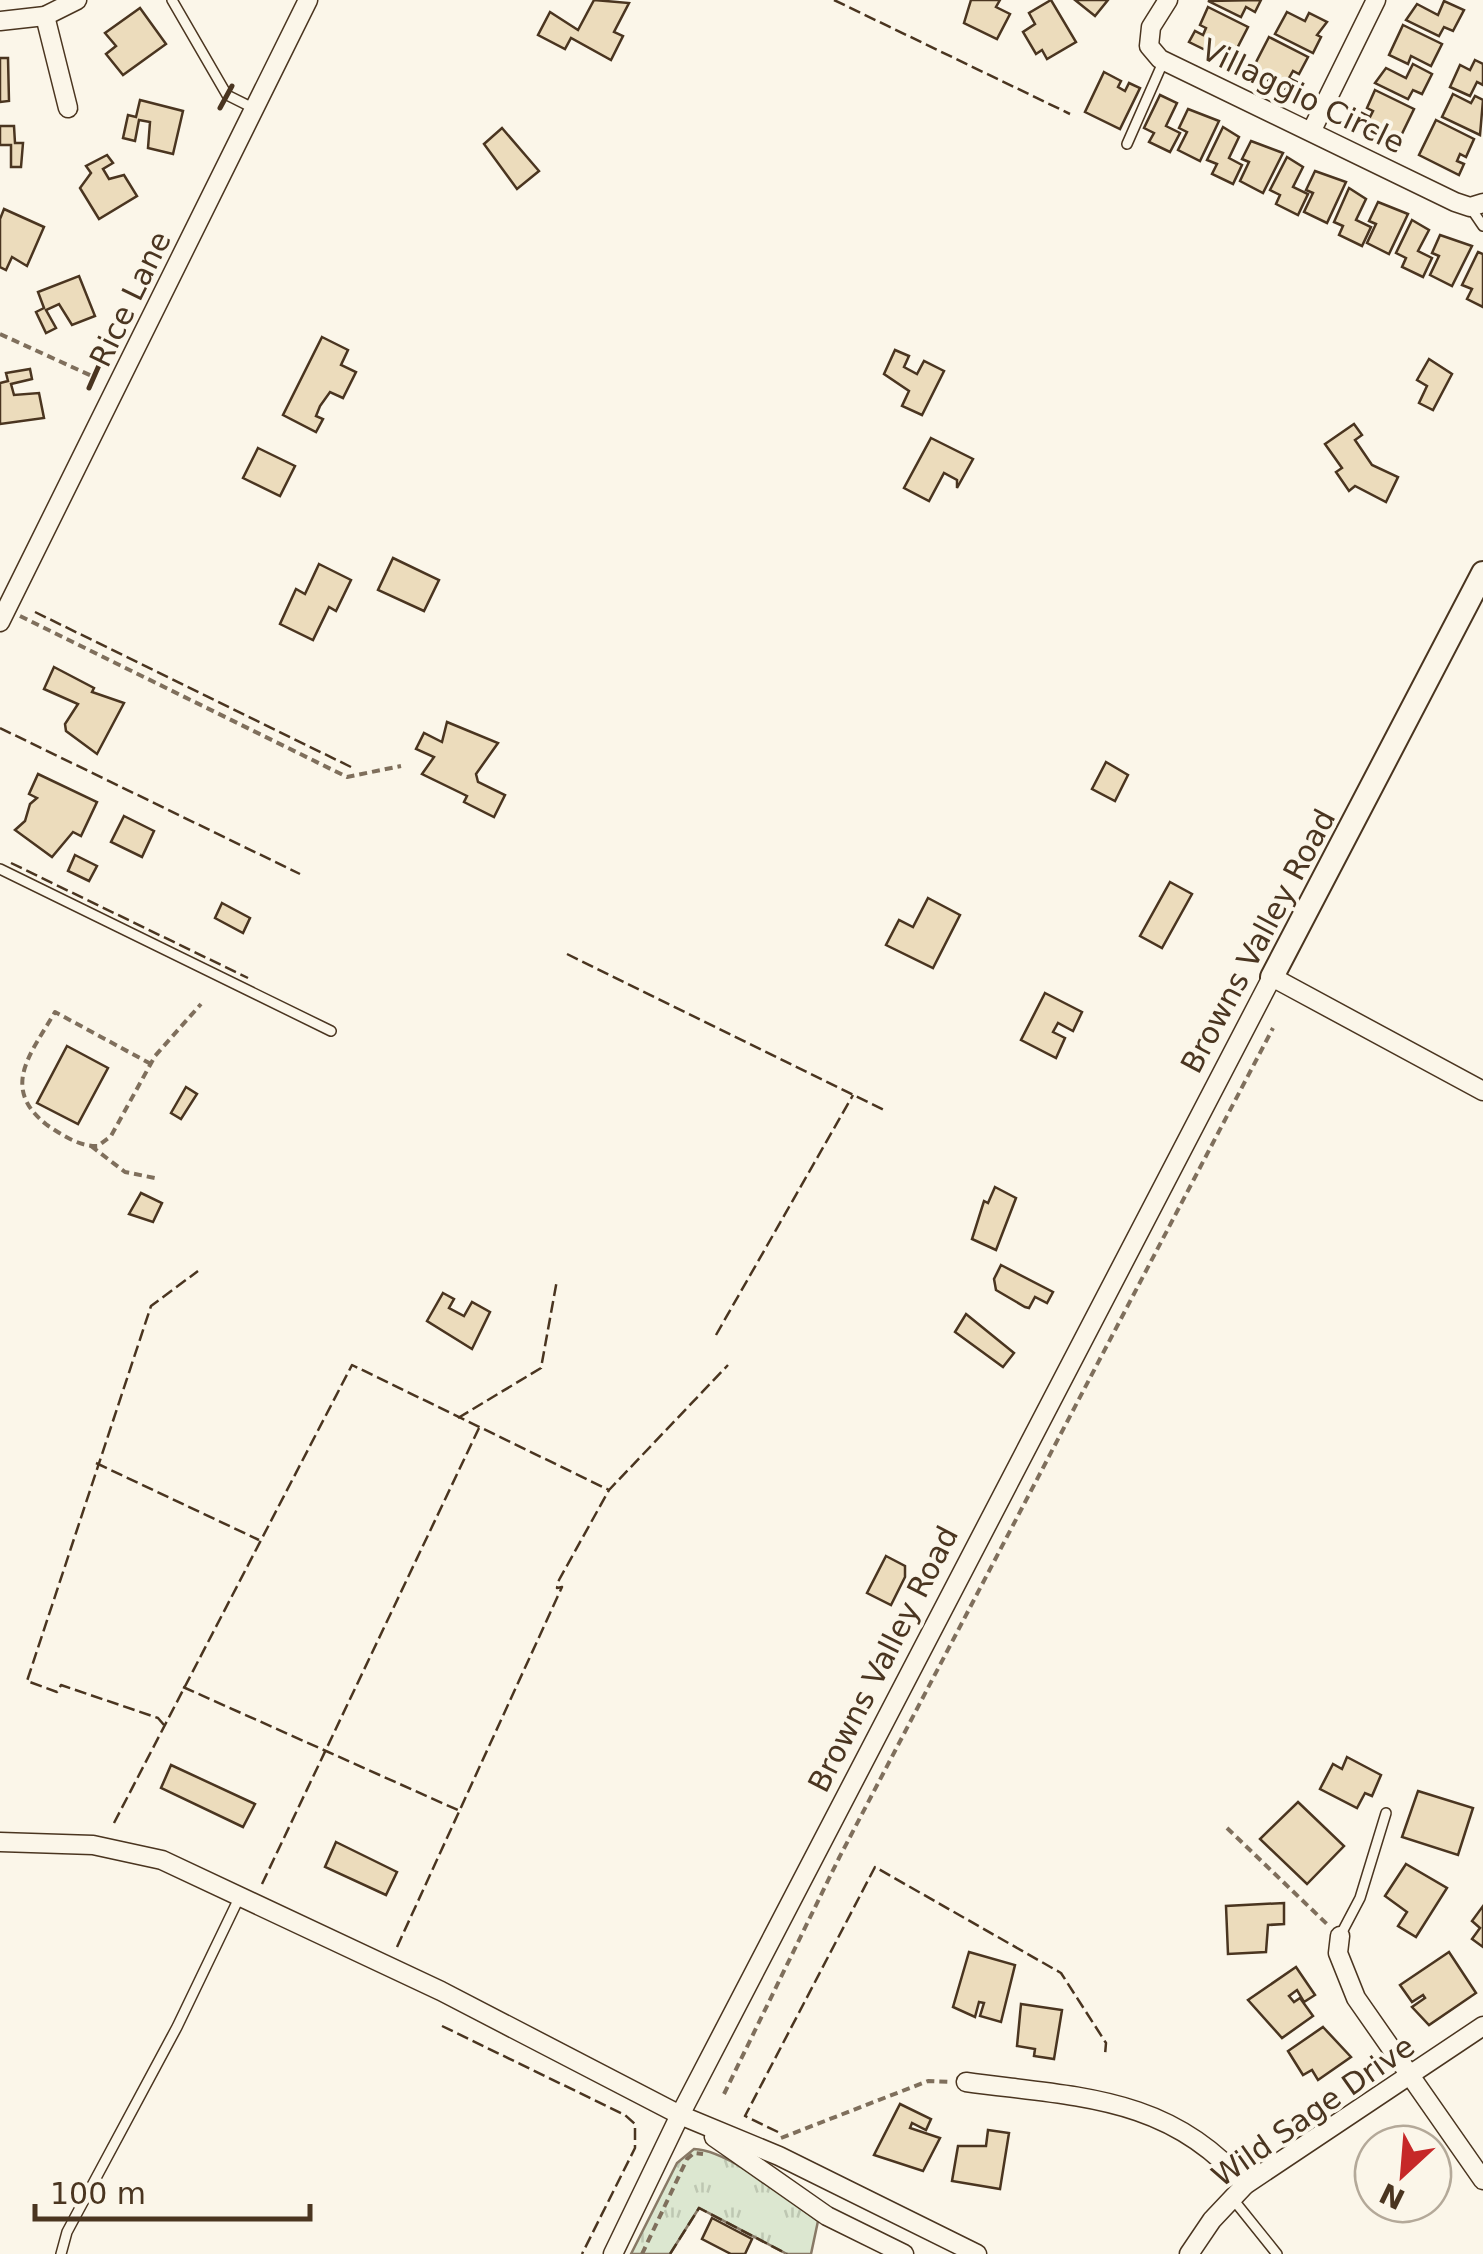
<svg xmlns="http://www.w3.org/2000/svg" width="1483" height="2254" font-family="'DejaVu Sans',sans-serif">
  <defs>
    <pattern id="grass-tufts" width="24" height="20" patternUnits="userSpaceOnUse" patternTransform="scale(2.5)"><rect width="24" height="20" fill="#dce7d0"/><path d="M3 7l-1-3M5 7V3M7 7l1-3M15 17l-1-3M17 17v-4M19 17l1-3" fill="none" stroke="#bec7b2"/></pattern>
  </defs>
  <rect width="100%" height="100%" fill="#fbf6e9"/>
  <path fill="url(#grass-tufts)" stroke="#887966" stroke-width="2.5" d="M694,2149C729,2150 788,2200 818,2221L811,2254H787L699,2208L670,2254H631L677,2163Z"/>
  <g fill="#ecdcbc" stroke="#4a3520" stroke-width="2.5">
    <path d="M594,0L629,3L614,32L623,36L611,60L571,38L565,49L538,35L550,12L578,30Z"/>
    <path d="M1000,0L996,7L1010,14L997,39L964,23L971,0Z"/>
    <path d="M1051,0L1076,42L1047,59L1042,50L1036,54L1023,32L1035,24L1029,13Z"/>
    <path d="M1075,0H1108L1095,16Z"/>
    <path d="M1261,0L1255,12L1246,7L1241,17L1208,1Z"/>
    <path d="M1444,1L1464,10L1453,31L1444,27L1439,36L1406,20L1417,4L1438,15Z"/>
    <path d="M1208,7L1248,27L1230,62L1189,42L1195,31L1203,35L1206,28L1200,25Z"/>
    <path d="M140,8L166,44L123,75L106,54L116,46L105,33Z"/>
    <path d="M1287,12L1305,21L1309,13L1327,22L1317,35L1321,37L1313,53L1275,34Z"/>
    <path d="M1403,25L1442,44L1431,66L1411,56L1408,64L1389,55Z"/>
    <path d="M1269,37L1308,57L1299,74L1293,71L1289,78L1297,82L1292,92L1251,72Z"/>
    <path d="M0,58H8L9,101L0,102Z"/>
    <path d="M1475,60L1483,64V85L1477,82L1470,96L1450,87L1460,65L1470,70Z"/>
    <path d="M1413,64L1432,74L1422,94L1413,90L1408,99L1375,83L1386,68L1406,78Z"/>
    <path d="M1104,72L1121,81L1118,87L1125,91L1129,83L1140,88L1120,129L1085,112Z"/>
    <path d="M1375,90L1414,109L1397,144L1357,124L1362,113L1370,117L1373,111L1367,108Z"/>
    <path d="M1453,94L1471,103L1475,96L1483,100L1480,135L1442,117Z"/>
    <path d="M1160,95L1177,103L1166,126L1180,133L1170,152L1149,142L1154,133L1144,128Z"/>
    <path d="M140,100L183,111L173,154L148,148L150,122L139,120L135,141L123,138L128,115L136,117Z"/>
    <path d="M1188,109L1219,121L1200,161L1178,150L1187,132L1179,128Z"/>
    <path d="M1436,120L1474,139L1466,157L1460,154L1457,161L1464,164L1459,175L1419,155Z"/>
    <path d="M0,126H14L15,143H23L21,167H11V145H0Z"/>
    <path d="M1223,127L1239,137L1229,158L1242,165L1233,184L1212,174L1217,164L1207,160Z"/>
    <path d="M502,128L539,171L517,189L484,144Z"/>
    <path d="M1251,141L1283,153L1263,193L1240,181L1249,162L1242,159Z"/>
    <path d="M107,155L113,163L103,169L109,179L124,175L137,196L99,219L80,188L91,173L86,166Z"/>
    <path d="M1287,157L1303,167L1293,187L1308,194L1298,215L1276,204L1280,195L1270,190Z"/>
    <path d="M1315,171L1346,182L1327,223L1304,212L1313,193L1306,190Z"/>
    <path d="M1349,188L1366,199L1356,220L1371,227L1362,246L1339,235L1343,226L1334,222Z"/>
    <path d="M1378,202L1408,214L1389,254L1367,243L1376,224L1369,221Z"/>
    <path d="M4,209L44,227L27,266L12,257L6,270L0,267V219Z"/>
    <path d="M1412,220L1429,230L1418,251L1432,258L1423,277L1402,267L1406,258L1396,253Z"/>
    <path d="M1440,235L1472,246L1452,286L1430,275L1439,256L1432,253Z"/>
    <path d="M1478,252L1483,254V307L1467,299L1472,289L1462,285Z"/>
    <path d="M79,276L95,316L72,325L59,304L46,310L56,328L46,333L36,312L44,308L38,292Z"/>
    <path d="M322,337L348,350L341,365L356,372L343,398L330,392L320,406L316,416L323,419L316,432L283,415Z"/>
    <path d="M895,350L909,356L904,367L917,374L924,361L944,371L922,415L902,406L909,391L884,374Z"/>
    <path d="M1429,359L1452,374L1433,410L1419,403L1427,386L1417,380Z"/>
    <path d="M30,369L32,379L11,384L14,395L39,393L44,418L0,424V383L8,381L6,373Z"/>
    <path d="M1354,424L1362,435L1355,440L1372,465L1398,477L1386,502L1355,486L1349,491L1336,472L1342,468L1325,444Z"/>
    <path d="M931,438L973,459L957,488V480L944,473L929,501L904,488Z"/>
    <path d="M258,448L295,466L280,496L243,478Z"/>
    <path d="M393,558L439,580L424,611L378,590Z"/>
    <path d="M319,564L351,580L336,611L329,607L313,640L280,624L296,589L305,594Z"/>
    <path d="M54,667L94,688L92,692L124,703L97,754L66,731L65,724L78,704L44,689Z"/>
    <path d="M447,722L498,743L476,774L478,782L505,795L494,817L464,802L467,796L422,774L434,757L416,749L424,733L442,742Z"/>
    <path d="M1106,762L1128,775L1115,801L1092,789Z"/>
    <path d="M38,774L97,802L81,836L73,832L52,857L15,830L25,821L30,804L37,798L29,794Z"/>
    <path d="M124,816L154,831L142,857L111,842Z"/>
    <path d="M75,855L97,866L89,881L68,871Z"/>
    <path d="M1170,882L1192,894L1162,948L1140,936Z"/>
    <path d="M928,898L960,915L933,968L886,945L899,920L913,927Z"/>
    <path d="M222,903L250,918L243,933L215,918Z"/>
    <path d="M1045,993L1082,1012L1073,1031L1058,1023L1053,1032L1065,1038L1056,1058L1021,1040Z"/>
    <path d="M67,1046L108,1068L78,1124L37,1103Z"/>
    <path d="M186,1087L197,1094L181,1119L171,1113Z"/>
    <path d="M995,1187L1016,1198L996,1250L972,1239L984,1201L988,1203Z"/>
    <path d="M141,1193L162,1203L153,1222L129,1214Z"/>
    <path d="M1001,1265L1053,1292L1047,1303L1035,1297L1029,1308L1025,1307L996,1290L994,1279Z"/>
    <path d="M443,1293L454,1299L449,1308L464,1316L472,1302L490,1312L472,1349L427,1321Z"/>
    <path d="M966,1314L1014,1353L1003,1367L955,1332Z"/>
    <path d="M886,1556L905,1566V1577L891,1605L867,1593Z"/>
    <path d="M1347,1757L1381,1775L1372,1796L1365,1793L1357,1808L1320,1789L1333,1764L1342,1769Z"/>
    <path d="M171,1765L255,1804L243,1827L161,1788Z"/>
    <path d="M1418,1791L1473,1808L1458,1855L1402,1837Z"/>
    <path d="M1298,1802L1344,1846L1307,1884L1260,1839Z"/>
    <path d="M336,1842L397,1872L386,1895L325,1867Z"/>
    <path d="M1406,1864L1447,1888L1416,1937L1398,1926L1407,1912L1385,1896Z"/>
    <path d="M1284,1903V1924L1268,1925L1266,1952L1228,1954L1226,1906Z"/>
    <path d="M1483,1906V1947L1472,1939L1480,1928L1472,1921Z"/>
    <path d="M969,1952L1015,1965L1001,2022L980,2016L984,2003L979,2002L975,2017L953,2007Z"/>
    <path d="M1449,1952L1476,1993L1429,2025L1412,2007L1425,1998L1423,1995L1412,2002L1400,1985Z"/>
    <path d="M1296,1967L1315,1995L1304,2002L1297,1990L1289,1996L1294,2002L1300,1998L1313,2016L1282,2038L1248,2000Z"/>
    <path d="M1021,2004L1062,2010L1054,2059L1034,2056L1035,2049L1017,2046Z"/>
    <path d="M1323,2027L1351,2057L1318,2080L1312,2070L1303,2075L1288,2051Z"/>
    <path d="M900,2104L931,2119L926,2130L912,2123L910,2128L940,2138L923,2171L874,2155Z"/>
    <path d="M988,2130L1009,2133L1000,2189L952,2181L958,2146H986Z"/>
    <path d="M712,2218L752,2239L745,2254H731L702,2239Z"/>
  </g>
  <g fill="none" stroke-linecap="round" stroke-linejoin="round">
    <g stroke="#4a3520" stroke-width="12">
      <g id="lane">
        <path d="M172,0L227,95L255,109"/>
        <path d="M1127,144L1164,60"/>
        <path d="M1470,207L1483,226"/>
        <path d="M0,869L331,1031"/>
        <path d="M1340,1936L1360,1898L1386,1813"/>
        <path d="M1232,2198L1277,2254"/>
        <path d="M61,2254L67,2232L177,2027L240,1896"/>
      </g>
    </g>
    <g stroke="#4a3520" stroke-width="21">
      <g id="street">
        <path d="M1168,0L1151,27L1149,46L1160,59L1455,202L1470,207L1483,203"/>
        <path d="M45,16L68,108"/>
        <path d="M0,21L45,16L77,0"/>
        <path d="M1312,130L1376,0"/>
        <path d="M0,622L308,0"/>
        <path d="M0,1842L93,1845L162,1860L441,1991L680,2115L1272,977L1483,1091"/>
        <path d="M1340,1936L1338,1953L1356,1998L1483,2180"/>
        <path d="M966,2082C1074,2097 1170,2095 1245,2185"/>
        <path d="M680,2115L779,2156L977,2254"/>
        <path d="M714,2137L827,2216L904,2254"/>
        <path d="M613,2254L680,2115"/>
        <path d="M1189,2254L1212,2220L1245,2185L1483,2026"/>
      </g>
    </g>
    <g stroke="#4a3520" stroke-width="26">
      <path id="secondary" d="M1272,977L1483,573"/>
    </g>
    <g stroke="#7f6f5c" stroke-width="4" stroke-dasharray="8 5" stroke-linecap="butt">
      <path d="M0,334L94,377"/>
      <path d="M20,616L347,777L401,766"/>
      <path d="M151,1064L55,1012C30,1055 0,1088 47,1125C62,1135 80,1147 98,1146L111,1136L155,1056L201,1004"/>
      <path d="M91,1146L125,1172L155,1178"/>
      <path d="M1227,1828L1329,1926"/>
      <path d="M724,2094L839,1858L1273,1028"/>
      <path d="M781,2138L928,2081L951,2082"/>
      <path d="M642,2254L687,2159L694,2153L703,2154"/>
    </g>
    <use href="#lane" stroke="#fbf6e9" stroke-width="9"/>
    <use href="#street" stroke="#fbf6e9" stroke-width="18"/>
    <use href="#secondary" stroke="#fbf6e9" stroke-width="22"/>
    <g stroke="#4a3520" stroke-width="2.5" stroke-dasharray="12 5" stroke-linecap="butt">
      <path d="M834,0L1070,114"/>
      <path d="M35,612L351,767"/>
      <path d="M0,728L300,874"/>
      <path d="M11,863L248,978"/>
      <path d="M567,954L884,1110"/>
      <path d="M716,1335L853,1095"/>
      <path d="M458,1418L541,1368L557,1280"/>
      <path d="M96,1463L259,1540"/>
      <path d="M183,1687L460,1811"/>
      <path d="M164,1725L158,1718L61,1685L57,1692L27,1681L151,1306L198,1271"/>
      <path d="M114,1823L352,1365L609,1490"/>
      <path d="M262,1884L479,1428"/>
      <path d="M397,1947L562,1587L557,1588L559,1580L609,1490L728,1365"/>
      <path d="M442,2026L625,2115L635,2124V2148L582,2254"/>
      <path d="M778,2132L745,2116L875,1867L1061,1973L1106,2043L1105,2055"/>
      <path d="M670,2254L699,2208L787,2254"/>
    </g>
    <g stroke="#4a3520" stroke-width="5">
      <path d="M220,108L232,86"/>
      <path d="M89,388L100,363"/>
    </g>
  </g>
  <g text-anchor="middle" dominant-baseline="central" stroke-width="8" stroke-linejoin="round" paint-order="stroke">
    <g font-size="30" fill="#4a3520" stroke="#fbf6e9">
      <text transform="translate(1303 96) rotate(26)">Villaggio Circle</text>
      <text transform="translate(130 299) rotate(-64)">Rice Lane</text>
      <text transform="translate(1258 941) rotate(-62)">Browns Valley Road</text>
      <text transform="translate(883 1659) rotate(-63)">Browns Valley Road</text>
      <text transform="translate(1313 2111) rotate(-35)">Wild Sage Drive</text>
    </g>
  </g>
  <g transform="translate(1403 2174) rotate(206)"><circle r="48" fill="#fbf6e9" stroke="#b4a999" stroke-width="2.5"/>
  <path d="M0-8L18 38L0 25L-18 38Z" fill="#c62828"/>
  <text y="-15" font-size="28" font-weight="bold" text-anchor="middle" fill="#4a3520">N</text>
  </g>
  <path d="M35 2204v15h275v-15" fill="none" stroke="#4a3520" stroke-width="5"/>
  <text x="50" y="2204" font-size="30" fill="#4a3520" stroke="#fbf6e9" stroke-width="8" paint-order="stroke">100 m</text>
</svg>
